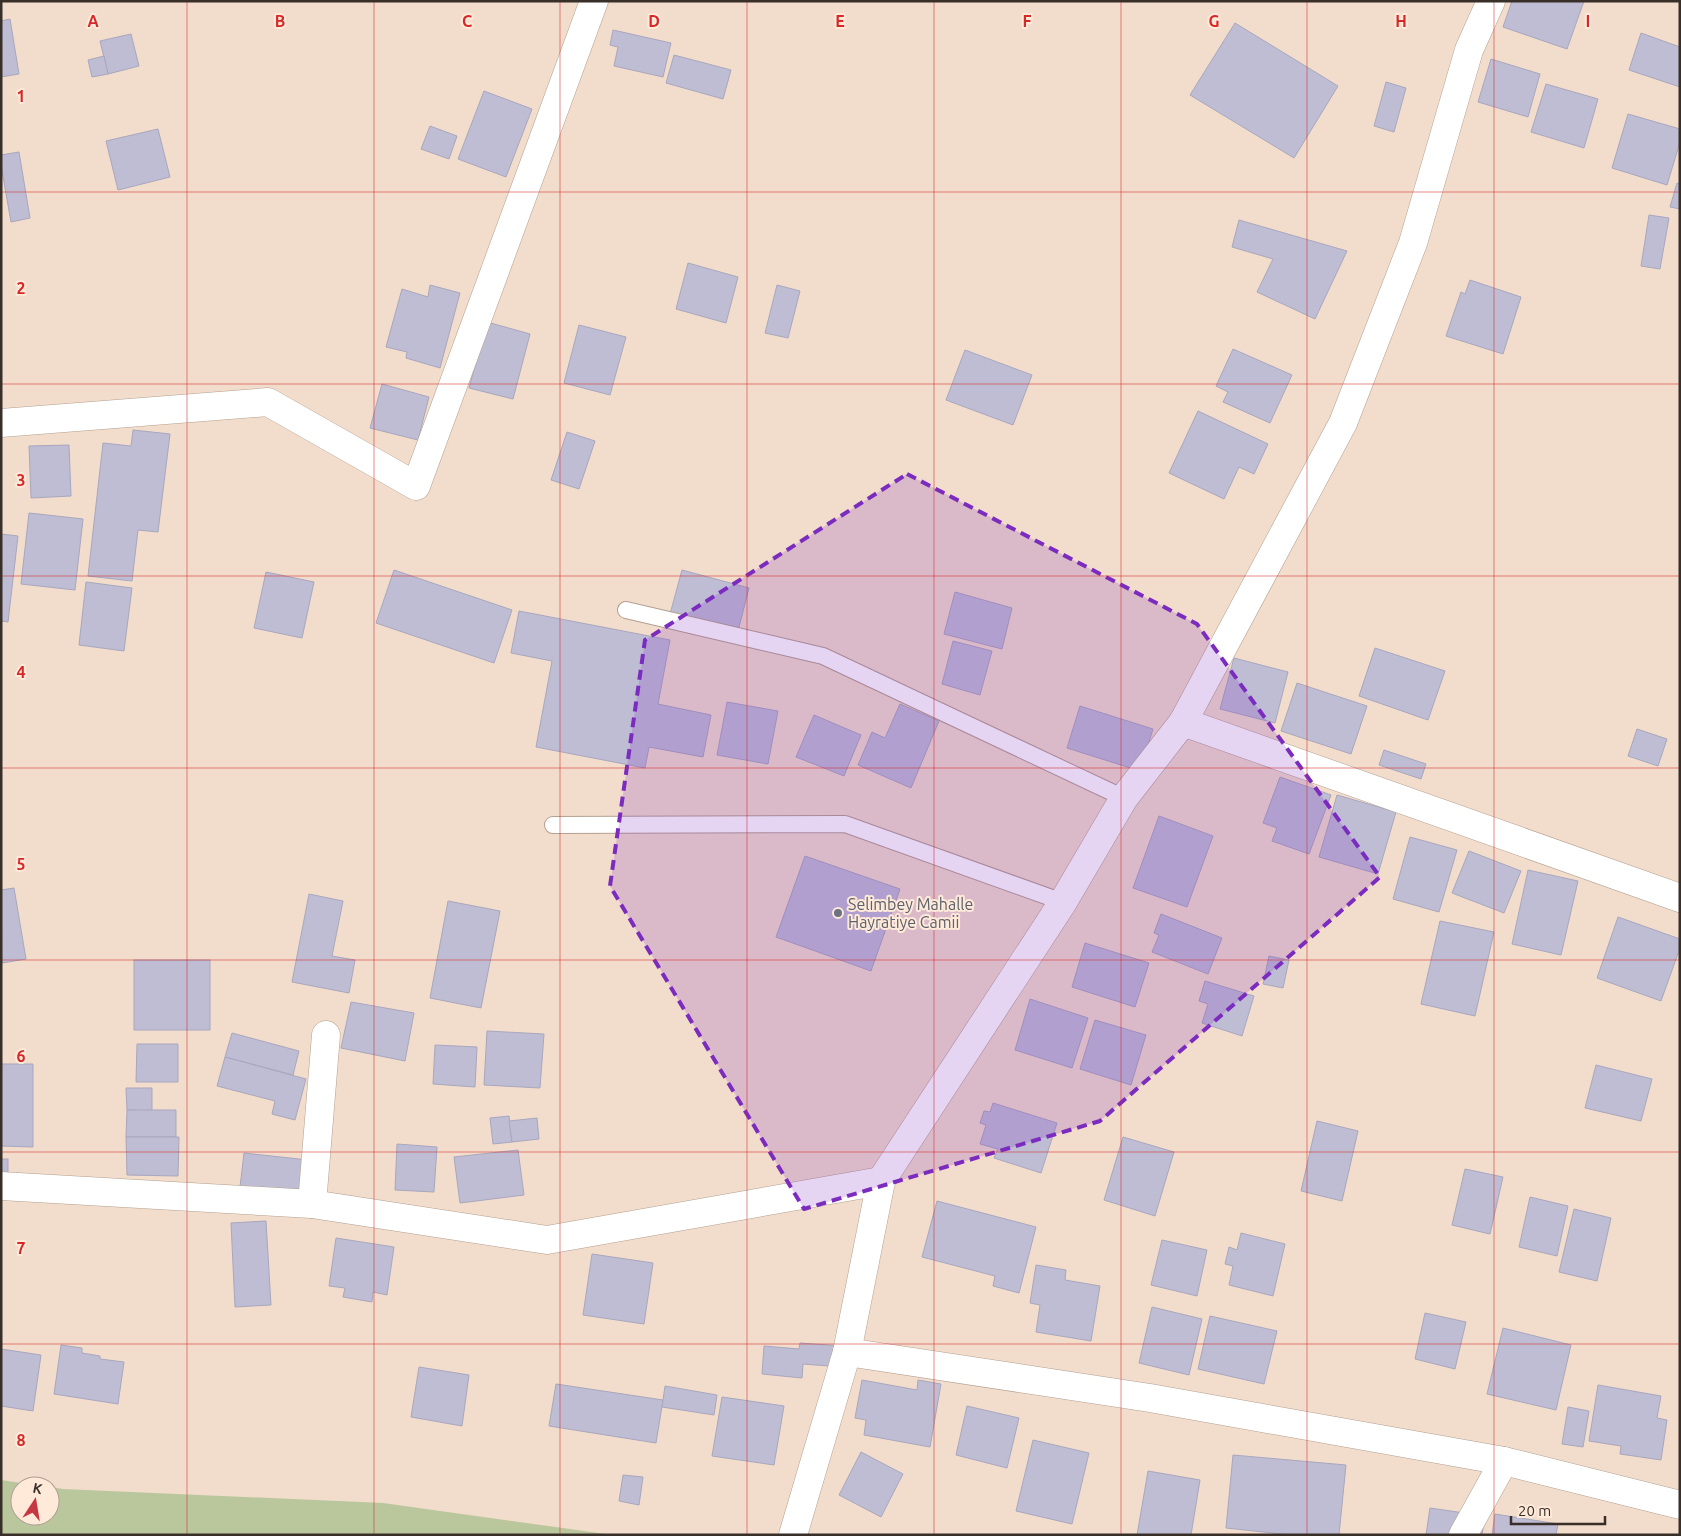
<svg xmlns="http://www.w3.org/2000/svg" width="1681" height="1536" font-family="Ubuntu,sans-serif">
  <rect width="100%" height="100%" fill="#f2dccc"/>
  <path fill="#bac79d" d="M1,1480L41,1486H20V1516H50V1487L63,1489L383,1503L613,1535H1Z"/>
  <g fill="#bebdd4" stroke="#a8a7be">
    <path d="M1512,1H1584L1567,49L1503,27Z"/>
    <path d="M10,19L19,74L1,77V21Z"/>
    <path d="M1235,23L1338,86L1294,158L1190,95Z"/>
    <path d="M613,30L671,43L663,77L614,66L618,47L610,45Z"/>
    <path d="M1641,33L1680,47V87L1629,70Z"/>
    <path d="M131,34L139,66L108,74L100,41Z"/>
    <path d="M674,55L731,70L723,99L666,83Z"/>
    <path d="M104,56L108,74L92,77L88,60Z"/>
    <path d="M1491,59L1540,74L1528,117L1478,102Z"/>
    <path d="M1386,82L1406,88L1394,132L1374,126Z"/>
    <path d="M1546,84L1598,99L1584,148L1531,132Z"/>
    <path d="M484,91L532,109L506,177L458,159Z"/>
    <path d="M1628,114L1680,129V142L1667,185L1612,168Z"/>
    <path d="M430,126L457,136L449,159L421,149Z"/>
    <path d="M158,129L170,177L118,190L106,141Z"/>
    <path d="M19,152L30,218L11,222L1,165V155Z"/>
    <path d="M1677,183L1680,184V209L1670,207Z"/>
    <path d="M1649,215L1669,218L1660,269L1641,266Z"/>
    <path d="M1239,220L1347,251L1315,319L1257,292L1273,259L1232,247Z"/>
    <path d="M688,263L738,277L726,323L676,309Z"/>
    <path d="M1470,280L1521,297L1503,354L1446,336L1461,292L1465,294Z"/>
    <path d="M430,285L460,293L440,368L406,358L407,352L386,347L402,289L428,297Z"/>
    <path d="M777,285L800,291L788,338L765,333Z"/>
    <path d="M487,322L530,334L513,399L469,388Z"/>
    <path d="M579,325L626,337L610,395L564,383Z"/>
    <path d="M1233,349L1292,375L1270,423L1223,402L1228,392L1216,386Z"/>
    <path d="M965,350L1032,375L1013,425L946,400Z"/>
    <path d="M382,384L429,397L418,440L370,428Z"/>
    <path d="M1198,411L1268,444L1254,474L1239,467L1224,499L1169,473Z"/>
    <path d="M133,430L170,434L158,532L138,530L132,581L88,576L103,443L131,446Z"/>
    <path d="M567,432L595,441L579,489L551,480Z"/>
    <path d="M69,445L71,496L31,498L29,446Z"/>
    <path d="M29,513L83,519L75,590L21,584Z"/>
    <path d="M1,534L18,536L8,622L1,621Z"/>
    <path d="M394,570L512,610L494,663L376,623Z"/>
    <path d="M682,570L749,588L738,631L670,614Z"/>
    <path d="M266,572L314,582L302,638L254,628Z"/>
    <path d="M86,582L132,588L124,651L79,645Z"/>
    <path d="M955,592L1012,608L1002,649L944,634Z"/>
    <path d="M519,611L670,640L658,704L711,715L703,757L649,747L645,768L536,747L552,661L511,653Z"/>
    <path d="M953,641L992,651L980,695L942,684Z"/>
    <path d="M1375,648L1445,671L1428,720L1359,696Z"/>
    <path d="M1234,658L1288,672L1275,723L1220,709Z"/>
    <path d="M1297,683L1367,706L1351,754L1281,731Z"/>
    <path d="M727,702L778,711L768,764L717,755Z"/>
    <path d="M900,704L939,721L911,788L858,765L872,732L885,738Z"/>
    <path d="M1080,706L1153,729L1140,771L1067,748Z"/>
    <path d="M814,715L861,735L844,776L796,757Z"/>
    <path d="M1637,729L1667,739L1658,766L1628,756Z"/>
    <path d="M1384,750L1426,764L1421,779L1379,765Z"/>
    <path d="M1280,777L1331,795L1309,854L1272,841L1277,828L1263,823Z"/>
    <path d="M1337,795L1396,812L1378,874L1319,857Z"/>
    <path d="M1159,816L1213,836L1187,907L1133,888Z"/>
    <path d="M1410,837L1457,850L1439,912L1393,899Z"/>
    <path d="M1469,851L1521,871L1504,913L1452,893Z"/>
    <path d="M805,856L900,889L871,971L776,937Z"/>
    <path d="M1528,870L1578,881L1561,955L1512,944Z"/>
    <path d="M14,888L26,959L2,963L1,890Z"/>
    <path d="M309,894L343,901L332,956L355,960L349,993L292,982Z"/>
    <path d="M448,901L500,911L481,1008L430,998Z"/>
    <path d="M1161,914L1222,938L1208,974L1152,952L1159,935L1154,933Z"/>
    <path d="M1618,917L1680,939V948L1661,1001L1597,978Z"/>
    <path d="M1440,921L1494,932L1475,1016L1421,1004Z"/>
    <path d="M1085,943L1149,963L1135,1007L1072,987Z"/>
    <path d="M1269,956L1289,960L1283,988L1263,984Z"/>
    <rect x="134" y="960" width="76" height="70"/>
    <path d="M1205,981L1254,996L1242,1036L1202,1023L1208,1004L1199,1001Z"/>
    <path d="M1030,999L1088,1018L1072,1068L1015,1050Z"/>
    <path d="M351,1002L414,1013L405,1061L341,1048Z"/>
    <path d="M1095,1020L1146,1035L1131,1085L1080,1069Z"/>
    <path d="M487,1031L544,1034L540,1088L484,1085Z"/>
    <path d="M232,1033L299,1051L293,1075L225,1057Z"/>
    <path d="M137,1044H178V1082H136Z"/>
    <path d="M435,1045L477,1047L475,1087L433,1084Z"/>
    <path d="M225,1057L306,1079L295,1120L272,1114L275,1101L217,1086Z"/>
    <path d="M1,1064H33V1147L1,1146Z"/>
    <path d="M1596,1065L1652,1079L1641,1121L1585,1108Z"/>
    <path d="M126,1088H152V1111L127,1110Z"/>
    <path d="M993,1103L1057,1123L1041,1173L994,1158L998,1149L980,1144L986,1125L980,1123L984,1111L990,1112Z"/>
    <path d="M127,1110H176V1137H126Z"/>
    <path d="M509,1116L512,1142L493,1144L490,1118Z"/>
    <path d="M537,1118L539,1139L512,1142L509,1121Z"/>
    <path d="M1317,1121L1358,1131L1342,1201L1301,1191Z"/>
    <path d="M126,1137H179L178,1176L127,1175Z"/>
    <path d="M1123,1137L1174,1152L1155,1216L1104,1200Z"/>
    <path d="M397,1144L437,1147L434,1192L395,1190Z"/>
    <path d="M518,1150L524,1195L460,1203L454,1157Z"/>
    <path d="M244,1153L308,1160L304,1193L240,1187Z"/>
    <rect x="1" y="1159" width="7" height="18"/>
    <path d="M1465,1169L1503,1177L1490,1234L1452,1225Z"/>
    <path d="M1530,1197L1568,1206L1557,1256L1519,1247Z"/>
    <path d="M937,1201L1036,1227L1019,1293L993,1286L995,1276L922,1257Z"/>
    <path d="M1574,1209L1611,1218L1597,1281L1559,1272Z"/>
    <path d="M266,1221L271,1305L235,1307L231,1223Z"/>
    <path d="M1241,1233L1285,1244L1273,1296L1229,1285L1233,1266L1225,1264L1229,1247L1237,1250Z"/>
    <path d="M336,1238L394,1247L387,1295L373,1292L372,1302L343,1297L345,1288L329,1286Z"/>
    <path d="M1162,1240L1207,1250L1197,1296L1151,1285Z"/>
    <path d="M592,1254L653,1263L644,1324L583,1315Z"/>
    <path d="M1036,1265L1066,1270L1065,1280L1100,1286L1091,1341L1036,1332L1040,1305L1030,1303Z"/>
    <path d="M1152,1307L1202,1319L1189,1375L1139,1363Z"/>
    <path d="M1425,1313L1466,1322L1455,1369L1415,1359Z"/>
    <path d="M1210,1316L1277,1331L1264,1384L1198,1369Z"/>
    <path d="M1503,1328L1571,1345L1556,1410L1487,1394Z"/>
    <path d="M800,1343L857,1347L855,1368L803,1364L802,1378L762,1374L764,1346L799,1349Z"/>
    <path d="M61,1345L82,1348V1353L100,1356V1359L124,1362L118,1404L54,1394Z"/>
    <path d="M1,1349L41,1355L33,1411L1,1406Z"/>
    <path d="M419,1367L469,1375L462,1426L411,1417Z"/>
    <path d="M862,1380L917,1390L918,1380L941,1384L930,1447L864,1435L866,1420L855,1418Z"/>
    <path d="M556,1384L663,1400L656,1443L549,1426Z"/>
    <path d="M1598,1385L1661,1396L1657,1418L1667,1420L1661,1460L1620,1454L1621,1446L1589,1441Z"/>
    <path d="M665,1386L717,1395L714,1415L662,1407Z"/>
    <path d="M722,1397L784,1406L774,1465L712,1456Z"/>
    <path d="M967,1406L1019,1418L1007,1468L956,1455Z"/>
    <path d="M1568,1407L1589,1411L1583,1447L1562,1444Z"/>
    <path d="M1033,1440L1089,1453L1072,1524L1016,1511Z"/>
    <path d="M861,1452L903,1474L881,1517L839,1495Z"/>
    <path d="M1233,1455L1346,1465L1339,1535H1291L1226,1528Z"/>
    <path d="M1148,1471L1200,1480L1191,1535H1137Z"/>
    <path d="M623,1475L643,1477L639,1505L619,1501Z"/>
    <path d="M1430,1508L1485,1516L1482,1535H1426Z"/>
    <path d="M1495,1514L1558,1524L1556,1535H1492Z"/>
  </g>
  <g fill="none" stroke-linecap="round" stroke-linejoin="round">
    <g stroke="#b4a090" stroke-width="18">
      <g id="service">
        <path d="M626,610L823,656L1124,798"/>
        <path d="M553,825L845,824L1063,902"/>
      </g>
    </g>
    <g stroke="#b4a090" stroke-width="29">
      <g id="minor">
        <path d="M1,423L268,402L416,486L594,1"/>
        <path d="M1183,722L1680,898"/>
        <path d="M1,1186L312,1204L547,1240L881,1181"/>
        <path d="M312,1204L326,1035"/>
        <path d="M847,1352L1150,1398L1504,1461L1680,1505"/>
        <path d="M1463,1535L1504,1461"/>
      </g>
    </g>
    <g stroke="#b4a090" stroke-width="29">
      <path id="tertiary" d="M793,1535L847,1352L881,1181L1063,902L1124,798L1183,722L1343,423L1413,243L1469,50L1491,1"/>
    </g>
    <use href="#service" stroke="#fff" stroke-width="16"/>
    <use href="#minor" stroke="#fff" stroke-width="28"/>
    <use href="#tertiary" stroke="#fff" stroke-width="28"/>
  </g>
  <path fill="#7b2cbf" fill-opacity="0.2" stroke="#7b2cbf" stroke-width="4" stroke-dasharray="10 6" stroke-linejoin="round" d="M907,474L1197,624L1380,877L1100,1121L804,1209L610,886L645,640Z"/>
  <path fill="none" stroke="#d62828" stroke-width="1" stroke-opacity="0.55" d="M187,1V1535M374,1V1535M560,1V1535M747,1V1535M934,1V1535M1121,1V1535M1307,1V1535M1494,1V1535M1,192H1680M1,384H1680M1,576H1680M1,768H1680M1,960H1680M1,1152H1680M1,1344H1680"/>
  <circle fill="#6b7280" stroke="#ffe9d9" stroke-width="2" cx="838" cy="913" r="5"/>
  <g text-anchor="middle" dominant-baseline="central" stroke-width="4" stroke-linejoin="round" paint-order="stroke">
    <g font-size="16" fill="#5b616d" stroke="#ffe9d9" text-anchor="start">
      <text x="848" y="904">Selimbey Mahalle<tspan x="848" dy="18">Hayratiye Camii</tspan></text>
    </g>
  </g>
  <g font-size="16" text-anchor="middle" font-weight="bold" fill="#d62828" stroke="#ffe9d9" stroke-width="4" stroke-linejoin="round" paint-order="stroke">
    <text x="93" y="27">A</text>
    <text x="280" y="27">B</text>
    <text x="467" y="27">C</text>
    <text x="654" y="27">D</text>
    <text x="840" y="27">E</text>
    <text x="1027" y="27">F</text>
    <text x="1214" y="27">G</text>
    <text x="1401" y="27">H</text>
    <text x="1588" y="27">I</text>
    <text x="21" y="102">1</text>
    <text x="21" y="294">2</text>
    <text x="21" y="486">3</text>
    <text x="21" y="678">4</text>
    <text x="21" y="870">5</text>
    <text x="21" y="1062">6</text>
    <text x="21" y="1254">7</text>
    <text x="21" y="1446">8</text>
  </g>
  <rect width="1681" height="1536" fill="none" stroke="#382f29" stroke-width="5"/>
  <g transform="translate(35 1501) rotate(12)"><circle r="24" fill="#ffe9d9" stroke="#af9f93"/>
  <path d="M0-4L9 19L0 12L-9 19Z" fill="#c63643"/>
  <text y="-8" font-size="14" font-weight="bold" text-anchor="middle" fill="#382f29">K</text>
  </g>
  <path d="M1511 1516v8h94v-8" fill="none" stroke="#382f29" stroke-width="2.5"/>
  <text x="1518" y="1516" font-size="15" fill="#382f29" stroke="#ffe9d9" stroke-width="4" paint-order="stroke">20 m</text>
</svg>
